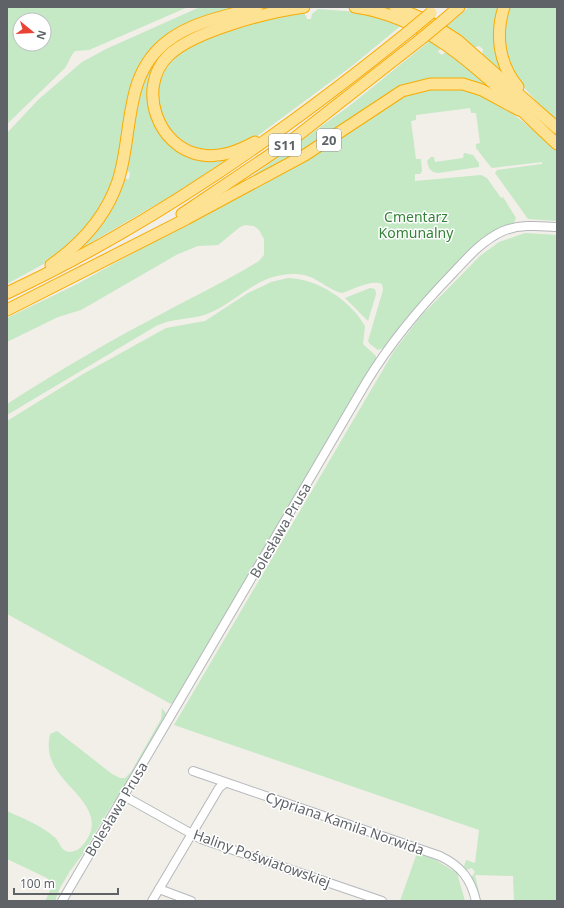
<svg xmlns="http://www.w3.org/2000/svg" width="564" height="908" font-family="'Noto Sans',sans-serif">
  <rect width="100%" height="100%" fill="#f1efe8"/>
  <g fill="#c5e8c5" fill-rule="evenodd">
    <path d="M7,7H188L89,50L75,51C70,56 69,62 65,68L7,124ZM20,20H44V44H20Z"/>
    <path d="M200,7H244L194,22L141,64L131,87L121,152L109,193L88,227L49,261L7,284V133L39,99L82,62L106,49Z"/>
    <path d="M271,7H283L181,40L148,100L152,120L165,140L227,159L181,190L78,250L123,179H129L130,173L126,169L140,84L159,53L189,32Z"/>
    <path d="M469,7H500L507,79L482,56L483,49L479,46L473,48L446,27Z"/>
    <path d="M508,7H557V121C530,96 503,71 503,31C503,24 506,15 508,7Z"/>
    <path d="M318,9L359,12L403,24L352,66L252,140L220,151L195,149L171,134L158,109L157,90L163,71L172,58L205,37L278,16L304,12L307,19H311L312,14Z"/>
    <path d="M432,39L441,47L438,52L442,55L447,51L498,93L428,80L238,186L348,107Z"/>
    <path d="M461,88C502,101 525,123 557,151V221L528,219L495,173L497,170L542,164V162L492,168L490,166L476,148V144L480,143L476,113H471L470,108L416,115V120L411,121L416,159H421L422,171L420,174H415V181L481,175L487,178L501,198L503,197L516,218L513,225L491,233L472,247L416,307L383,348L378,350L370,344L368,341L383,290L382,284C372,279 353,289 342,293C325,289 316,274 295,274C257,273 238,302 207,314C190,320 172,318 156,326L7,415V404C58,371 111,340 165,312C197,295 228,280 259,261L264,255V239L259,230L254,226L245,225L240,227L218,245L198,246L178,254L81,310L58,317L7,342V318L77,284L148,245L389,102L422,89Z"/>
    <path d="M464,153L473,155L479,163V167L438,173L433,172L429,168L427,161L431,157H434L435,162L463,158Z"/>
    <path d="M525,233L557,235V901H514L513,876L475,875L481,901H479L471,878L475,872L472,868L466,870L464,866L466,860L475,863L479,830L174,725L394,351L420,317L480,256L499,242Z"/>
    <path d="M288,278C318,279 350,300 365,326L363,344L376,356V359L175,701L171,704L7,614V421L83,374L166,328L205,321L248,293L271,282Z"/>
    <path d="M370,288L375,289L376,294L368,321L345,298Z"/>
    <path d="M162,708L167,715L115,803H113L82,855L70,871L60,888L55,901H45C49,893 54,886 47,878L7,859V811C22,818 40,825 53,836C58,839 60,847 64,850C69,854 77,851 81,847C114,811 62,789 52,761C48,752 48,743 50,734L57,731L112,774L120,778H125L131,772L161,719Z"/>
    <path d="M417,853L434,859L457,873L465,901H400Z"/>
  </g>
  <g fill="none" stroke-linecap="round" stroke-linejoin="round">
    <g stroke="#b5b8bc" stroke-width="10">
      <g id="minor">
        <path d="M193,771L440,856C461,866 471,879 476,901"/>
        <path d="M124,796L201,839L382,901"/>
        <path d="M159,889L191,901"/>
        <path d="M62,901L367,381C392,340 421,306 454,272C469,256 483,240 503,231C520,224 539,226 557,227"/>
        <path d="M152,901L219,788L225,783"/>
      </g>
    </g>
    <g stroke="#f9ab00" stroke-width="13">
      <g id="highway">
        <path d="M355,7C440,19 497,89 557,144"/>
        <path d="M395,7L426,20L457,40L557,128"/>
        <path d="M504,7C495,35 499,64 518,87"/>
        <path d="M444,20L459,7"/>
        <path d="M255,142C238,151 221,158 202,155C158,149 136,88 168,56C193,31 268,12 304,7"/>
        <path d="M182,214L292,140L421,39"/>
        <path d="M51,265C81,244 106,217 118,181C134,132 122,74 169,40C194,21 228,16 257,7"/>
        <path d="M7,293C152,225 283,133 408,32"/>
        <path d="M7,310L186,219L305,155L402,91L430,84H463L482,90L519,110"/>
      </g>
    </g>
    <use href="#minor" stroke="#fff" stroke-width="8"/>
    <use href="#highway" stroke="#fde293" stroke-width="11"/>
    <g stroke="#f9ab00" stroke-width="13" stroke-linecap="butt">
      <g id="highway-bridge">
        <path d="M408,32L431,13"/>
        <path d="M421,39L444,20"/>
      </g>
    </g>
    <use href="#highway-bridge" stroke="#fde293" stroke-width="11"/>
  </g>
  <g text-anchor="middle" dominant-baseline="central" stroke-width="3" stroke-linejoin="round" paint-order="stroke">
    <g fill="#fff" stroke="#8f9295" stroke-width="1">
      <rect x="317" y="129" width="24" height="22" rx="3"/>
      <rect x="269" y="134" width="32" height="22" rx="3"/>
    </g>
    <g font-size="13" font-weight="bold" fill="#5f6368">
      <text x="329" y="140">20</text>
      <text x="285" y="145">S11</text>
    </g>
    <g font-size="14" fill="#348238" stroke="#fff">
      <text x="416" y="216">Cmentarz<tspan x="416" dy="16">Komunalny</tspan></text>
    </g>
    <g font-size="14" fill="#5f6368" stroke="#fff">
      <text transform="translate(280 530) rotate(-60)">Bolesława Prusa</text>
      <text transform="translate(116 809) rotate(-59)">Bolesława Prusa</text>
      <text transform="translate(345 823) rotate(19)">Cypriana Kamila Norwida</text>
      <text transform="translate(262 858) rotate(20)">Haliny Poświatowskiej</text>
    </g>
  </g>
  <rect width="564" height="908" fill="none" stroke="#5f6368" stroke-width="16"/>
  <g transform="translate(32 32) rotate(108)"><circle r="19" fill="#ffffff" stroke="#bfc1c3"/>
  <path d="M0-3L7 15L0 10L-7 15Z" fill="#ea4335"/>
  <text y="-6" font-size="11" font-weight="bold" text-anchor="middle" fill="#5f6368">N</text>
  </g>
  <path d="M14 888v6h104v-6" fill="none" stroke="#5f6368" stroke-width="2"/>
  <text x="20" y="888" font-size="12" fill="#5f6368" stroke="#ffffff" stroke-width="3" paint-order="stroke">100 m</text>
</svg>
